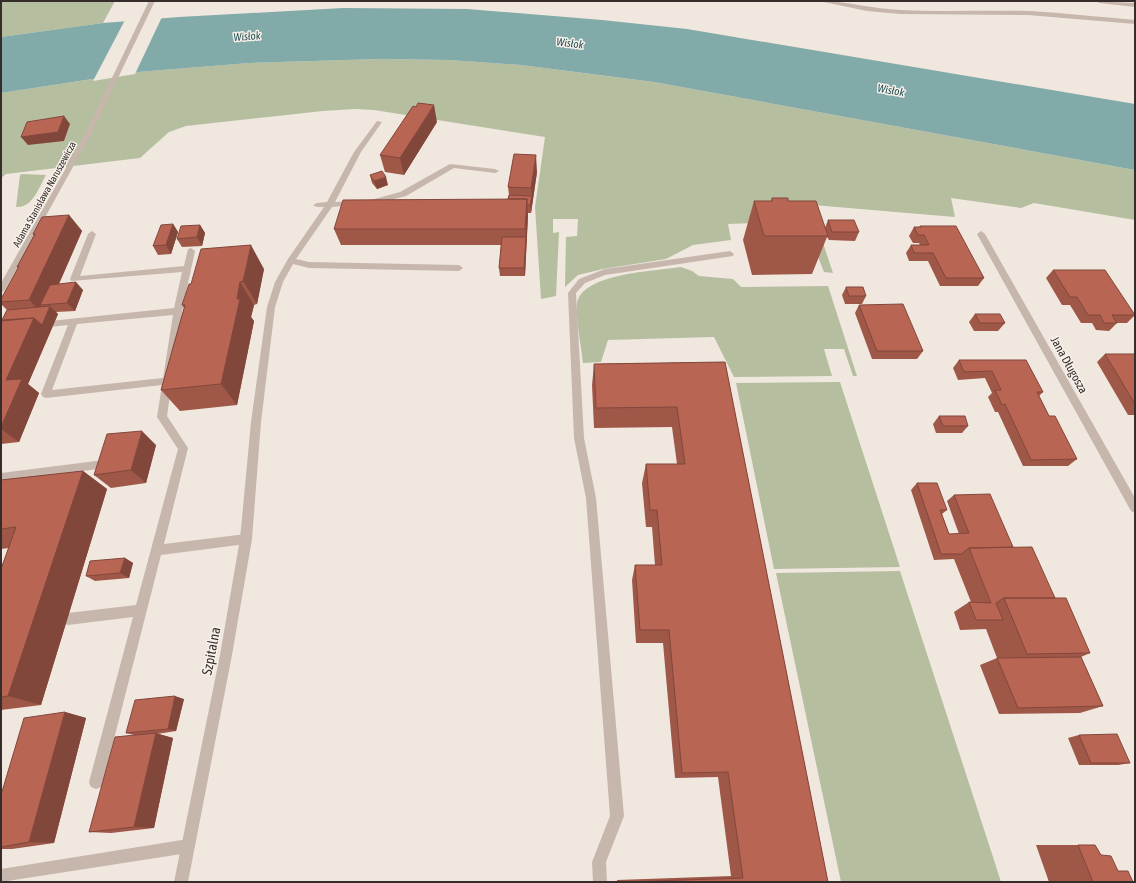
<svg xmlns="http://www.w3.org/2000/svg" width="1136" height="883" viewBox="0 0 1136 883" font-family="'Asap Condensed',sans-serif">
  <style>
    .green { fill: #b6bea0 }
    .water { fill: #81aaa9 }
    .pier { fill: #f0e7df }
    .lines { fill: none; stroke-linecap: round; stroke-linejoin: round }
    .service { fill: #c7b6ac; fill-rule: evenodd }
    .minor { fill: #c7b6ac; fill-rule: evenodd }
    .tertiary { fill: #c7b6ac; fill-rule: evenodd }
    .wall { fill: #9f5748 }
    .shaded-wall { fill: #82473b }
    .building { fill: #b96554; stroke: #82473b }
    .labels { text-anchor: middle; stroke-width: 3; stroke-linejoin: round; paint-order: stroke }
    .far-street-label { font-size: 10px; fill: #362d2a; stroke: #f8f1eb }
    .far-water-label { font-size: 11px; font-style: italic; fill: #245353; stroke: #f8f1eb }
    .street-label { font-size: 12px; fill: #362d2a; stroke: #f8f1eb }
    .near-street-label { font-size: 14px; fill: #362d2a; stroke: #f8f1eb }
  </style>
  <rect width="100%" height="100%" fill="#f0e7df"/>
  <path class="green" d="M1,1H115L103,23L1,37Z
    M380,59L449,60L521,65L654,82L1135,170V220L1034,203L1021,208L951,198L955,217L813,205V213L833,273L824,272L815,249L753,223L728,224L731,240L693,245L666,259L603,269L578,275L565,287L566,237L577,236L578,219H553V233L559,232L556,296L541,299L535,207L545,137L374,110L355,109L323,111L186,126L169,132L140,158L6,174L1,178V93L138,72L249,63Z
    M22,174L46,175C39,187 33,208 16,207L20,175Z
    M681,267L692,271L699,276L733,279L741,287L828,286L857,376H853L844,349H824L832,376L734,377L714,337L608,340L601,362L583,363C581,345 576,322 577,305C579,273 657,271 681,267Z
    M840,382L900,567L774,569L736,383Z
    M900,571L993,857L1001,882H841L776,573Z"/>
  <path class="water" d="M343,8L467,9L602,20L687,29L1135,104V170L654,82L521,65L449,60L380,59L249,63L138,72L1,93V37L103,23L179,17Z"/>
  <path class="pier" d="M162,17L135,74L93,81L125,20Z"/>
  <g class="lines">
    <path class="service" d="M377,121L382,122L361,152L335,202L354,201L358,203L354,205L332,207L296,259L309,262L459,265L463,268L459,271L309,268L293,264L283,282L275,307L261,422L259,425H253L251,422L267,307L275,282L288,259L324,207H317L313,205L317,203L327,202L354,152Z
      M450,164L495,169L499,171L495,173L454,168L406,196L374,204L370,202L371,200L400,192Z
      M92,231L96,234L80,276L184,266L188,249L191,248L195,251L182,311L167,416L188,448L164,544L246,534L250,535L252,539L250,543L246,544L161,555L103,782L101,787L96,789L91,787L89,782L133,617L68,625L64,623L62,619L64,615L68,613L136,605L178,449L157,417L162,385L46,398L43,397L41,394L68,325L41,328L37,325L41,322L174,308L182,272L71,281L70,279L88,234ZM173,315L163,378L52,390L77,324Z
      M730,251L734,254L733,256L605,275L585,283L576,293L584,438L596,498L624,816L606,862L607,882H593L592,862L610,816L586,498L574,438L568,293L579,279L605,269Z
      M104,460L108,461L109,464L108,467L104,468L1,483V473Z
      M188,839L193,841L195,846L193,851L188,853L1,882V869Z"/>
    <path class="minor" d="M1096,1L1135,3V7L1099,3Z
      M981,231L985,234L1135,498V513L1131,511L977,234Z
      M256,418L259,419L261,422L252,539L232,655L188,882H174L220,655L240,539L251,422L253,419Z"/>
    <path class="tertiary" d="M149,1H155L90,136L5,290L1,293V283L84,136Z
      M819,1C847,1 873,9 901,10C943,12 986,10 1029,11C1064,13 1100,17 1135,20V24L1028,15L900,14L867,11Z"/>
  </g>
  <path class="wall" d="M863,1H880L879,2Z
    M437,122L404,175L385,172L380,155Z
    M537,172L531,213H528L525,276H500L499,268L501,245H341L334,229L508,199L509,195L508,187Z
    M370,175L388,185L377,189L372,183Z
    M772,198L788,201L825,228L828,220L859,232L855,241L829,240L827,237L812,274L752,275L743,240L754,201H771Z
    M69,215L82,231L59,284L83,290L75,311L56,312L58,314L28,384L39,393L19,442L1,444V321L2,320L7,310L1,304V299L18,268L17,267L34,235L33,234Z
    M173,224L178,232L171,254L158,255L153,246Z
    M200,225L205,233L202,246L182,247L177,239Z
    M920,226L984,278L978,286H940L928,261H909L906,253L911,245H920L919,243H913L909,236L914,227H919Z
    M264,269L257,304L254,305L251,317L254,321L237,405L180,411L161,390L184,308L182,305Z
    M1053,270L1135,315L1127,323H1117L1109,331L1096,330L1092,323H1081L1070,305H1062L1046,278Z
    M846,287L866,296L862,304H845L842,295Z
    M859,305L923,351L917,359H872L855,313Z
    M975,314L1005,323L998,331H974L969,322Z
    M1105,354H1135V415H1128L1097,362Z
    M959,360H1026L1043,392L1039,396L1049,416L1077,459L1068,466H1023L998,412H995L988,397L992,393L985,378L958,380L953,368Z
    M725,362L828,882H617V880L731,876L718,777L675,778L663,643H636L632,580L635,565H655L652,527H646L642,483L646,464H677L672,427L594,428L592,385L594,364Z
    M939,416L968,426L962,433H936L933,424Z
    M156,445L146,483L111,488L94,475Z
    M83,471L107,489L41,705L1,710V569L9,548L1,549V480Z
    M917,483L947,510L942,514L949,534H959L947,501L954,495L1013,547L1055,598L1090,653L1081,657L1103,706L1080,713L999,714L980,665L997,658L986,629L960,630L954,612L969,602H971L954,559L934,560L911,490Z
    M125,558L133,563L129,578L95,581L86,576Z
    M184,699L176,731L157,734L173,738L154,828L111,833L89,832L134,735L126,733Z
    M65,712L86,718L54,843L12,849H1V795Z
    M1079,735L1130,763L1118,765H1079L1068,738Z
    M1036,845H1095L1101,855L1118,871L1133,882H1049Z"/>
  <path class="shaded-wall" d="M434,105L437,122L404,175L400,158Z
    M64,116L70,124L64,141L28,145L21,137Z
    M536,155L537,172L531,213L530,205L532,196L531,188Z
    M386,177L388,185L377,189L374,181Z
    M527,199L528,216L525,276L524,268Z
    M69,215L82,231L50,304L40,305L46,312L45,316L29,300Z
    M173,224L178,232L171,254L166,245Z
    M200,225L205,233L202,246L197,237Z
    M251,245L264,269L257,304L243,281Z
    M76,282L83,290L75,311L67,303Z
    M240,282L254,305L251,317L254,321L237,405L221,384Z
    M50,306L58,314L28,384L39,393L19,442L1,429L6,380L34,318Z
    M142,431L156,445L146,483L131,470Z
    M83,471L107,489L41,705L8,696Z
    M125,558L133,563L129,578L120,573Z
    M175,696L184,699L176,731L168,729Z
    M65,712L86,718L54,843L29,842Z
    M156,733L173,738L154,828L134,827Z"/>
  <path class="building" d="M418,103L434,105L400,158L380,155L413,106L416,107Z
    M64,116L58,132L21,137L27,122Z
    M514,154L536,155L531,188L508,187Z
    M382,171L386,177L374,181L370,175Z
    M509,195L532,196L530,205H527V199H508Z
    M772,198H788V201H816L828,236H764L754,201H772Z
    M527,199L525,229H334L343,200Z
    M69,215L29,300L1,302V299L19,266L17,267L35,234H33L42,217Z
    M828,220H854L859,232H832Z
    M173,224L166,245L153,246L161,225Z
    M200,225L197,237L177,239L181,226Z
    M920,226H956L984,278H946L933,253H914L911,245H929L924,235H918L914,227H921Z
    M502,237H526L524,268H499Z
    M251,245L243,281L240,282L237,299H240L221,384L161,390L185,305H182L189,284H191L201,249Z
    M1053,270H1105L1135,315H1112L1117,323H1104L1100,315H1088L1077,297H1070Z
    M76,282L67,303L40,305L50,285Z
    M846,287H863L866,296H849Z
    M903,304L923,351H877L859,305Z
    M50,306L42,325L34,318L2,320L7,310Z
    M975,314H1000L1005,323H980Z
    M34,318L6,380L22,379L1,427V321Z
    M1105,354H1135V404Z
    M959,360H1026L1043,392H1037L1049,416H1055L1077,459L1031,460L1005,404L1002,405L995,390H1001L992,371L964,372Z
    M725,362L828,882H627L743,878L728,772L682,773L669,630H640L635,565H662L657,510H650L646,464H685L677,407L596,408L594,364Z
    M939,416H965L968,426H943Z
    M142,431L131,470L94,475L107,434Z
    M83,471L8,696L1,697V569L16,527L1,529V480Z
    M917,483H937L947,510H940L949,534L969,533L954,495L990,494L1013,547L969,548L961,554H941Z
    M1032,547L1055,598H1004L996,603L1003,620H976L969,602L991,603L969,548Z
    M125,558L120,573L86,576L90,561Z
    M1004,598H1066L1090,653L1027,654Z
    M1081,657L1103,706L1018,708L997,658Z
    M175,696L168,729L126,733L135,700Z
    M65,712L29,842L1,847V795L24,718Z
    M156,733L134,827L89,832L115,737Z
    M1117,734L1130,763H1091L1079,735Z
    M1078,845H1095L1101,855L1111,856L1118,871H1128L1133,882H1093Z"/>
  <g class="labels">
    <g class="far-street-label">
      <text transform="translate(44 194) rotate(-61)" y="4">Adama Stanisława Naruszewicza</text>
    </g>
    <g class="far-water-label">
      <text transform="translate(247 36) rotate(-4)" y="4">Wisłok</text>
      <text transform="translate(570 43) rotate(7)" y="4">Wisłok</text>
      <text transform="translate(891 90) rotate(10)" y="4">Wisłok</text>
    </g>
    <g class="street-label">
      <text transform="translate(1069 365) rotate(61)" y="4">Jana Długosza</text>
    </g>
    <g class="near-street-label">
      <text transform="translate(211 651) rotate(-79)" y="5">Szpitalna</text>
    </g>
  </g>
  <rect width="1136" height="883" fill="none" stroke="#362d2a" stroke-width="4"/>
</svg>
